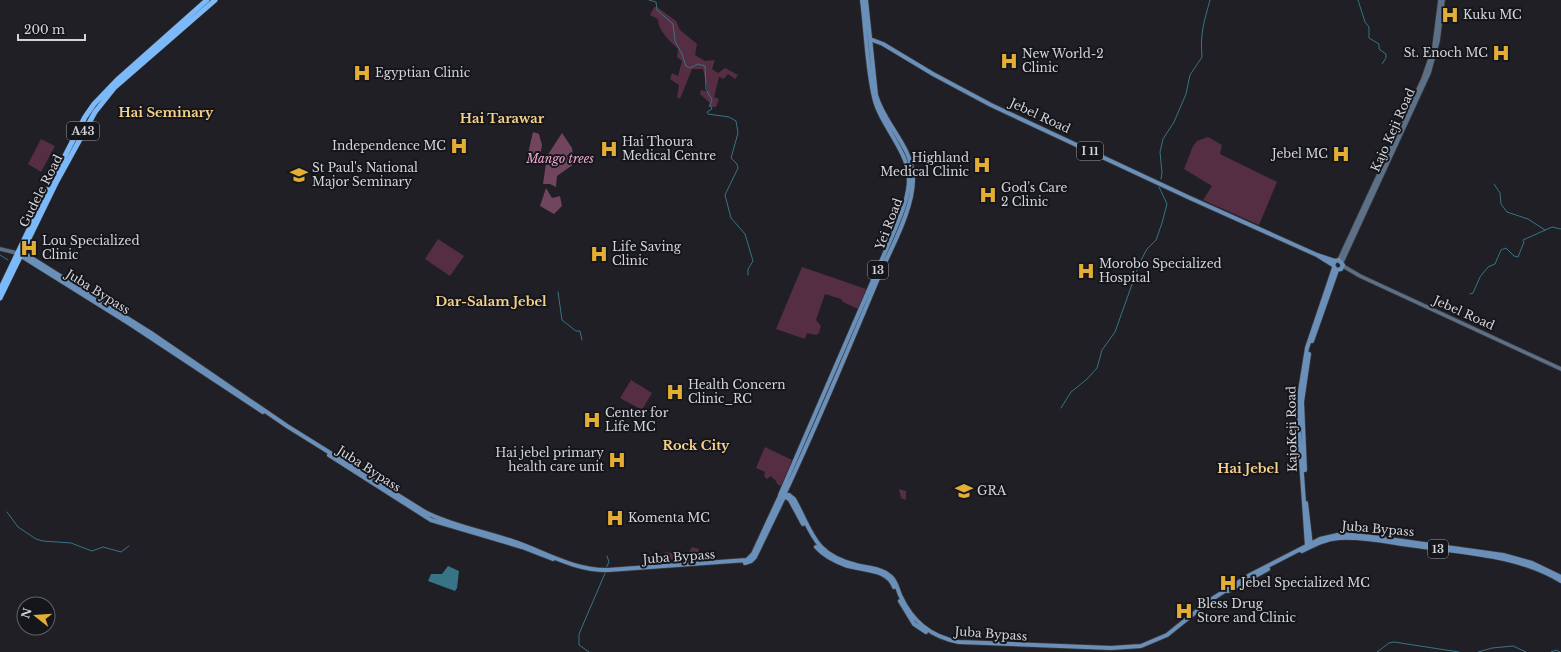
<svg xmlns="http://www.w3.org/2000/svg" width="1561" height="652" viewBox="0 0 1561 652" font-family="'Libre Baskerville',serif">
  <style>
    .green { fill: #562e44 }
    .forest { fill: #71455d }
    .water { fill: #377485 }
    .lines { fill: none; stroke-linecap: round; stroke-linejoin: round }
    .stream { stroke: #377485; stroke-width: 1 }
    .secondary-casing { stroke: #3a3a3e; stroke-width: 5 }
    .primary-casing { stroke: #3a3a3e; stroke-width: 5.5 }
    .highway-casing { stroke: #3a3a3e; stroke-width: 6 }
    .secondary { stroke: #5c7087; stroke-width: 3.5 }
    .primary { stroke: #6a8fb8; stroke-width: 4 }
    .highway { stroke: #7cb9f8; stroke-width: 5 }
    .labels { text-anchor: middle; stroke-width: 4; stroke-linejoin: round; paint-order: stroke }
    .shield { fill: #15161c; stroke: #9b9ba0; stroke-width: 1 }
    .shield-label { font-size: 11px; font-weight: bold; fill: #d4d4d8 }
    .poi-label { font-size: 12px; fill: #d4d4d8; stroke: #15161c; text-anchor: start }
    .street-label { font-size: 12px; fill: #d4d4d8; stroke: #15161c }
    .park-label { font-size: 12px; font-style: italic; fill: #f0a8ce; stroke: #15161c }
    .neighbourhood-label { font-size: 13px; font-weight: bold; fill: #f7d189; stroke: #15161c }
  </style>
  <rect width="100%" height="100%" fill="#1f1f25"/>
  <path class="green" d="M654,7H657L676,21L680,30L697,44L695,55L705,61L715,60L712,69L718,73L725,68L738,75L735,79L728,74L724,79L719,77L714,97L719,99L716,107H708L710,103L700,94L701,90L708,92L703,69H692L680,99L677,97L679,85L670,79L672,73L678,76L682,61L677,57L678,49C670,41 658,31 658,19L650,15Z
    M1208,137L1222,145L1220,154L1277,182L1259,225L1203,200L1212,186L1184,169L1193,146L1197,141Z
    M41,139L55,146L41,172L28,164Z
    M438,239L464,256L450,276L425,259Z
    M802,267L866,289L858,309L843,302L841,299L825,294L816,320L821,326L819,333L816,335L807,333L805,339L776,329Z
    M631,380L652,393L642,410L620,398Z
    M765,447L792,460L781,486L777,484L776,481L771,476L767,479L764,476L765,472L756,468Z
    M899,489L906,491V500L901,498Z
    M692,547L699,549L698,559L684,562L664,560L665,552L687,556Z"/>
  <path class="forest" d="M533,132L539,134L542,145L540,157L531,161L527,158Z
    M562,133L572,148L574,164L557,176L556,187L550,184H543L547,156Z
    M546,188L552,198L560,196L562,206L554,214L540,206Z"/>
  <path class="water" d="M448,566L459,571L457,588L455,591L428,581L431,574H442Z"/>
  <g class="lines">
    <path class="stream" d="M649,0L656,2L657,10L673,24L675,41L682,54L686,66L690,68L698,64L705,66L706,89L712,100L710,105L712,109L707,112L708,114L729,117L736,121L738,133L731,158L737,164L738,168L725,195L731,218L745,234L753,261L748,269V275
      M1358,0L1365,22L1369,27V38L1379,44V49L1386,54V58L1382,64
      M1161,179L1162,173L1160,152L1163,139L1174,122L1186,94L1190,75L1202,57C1200,33 1204,22 1210,0
      M1494,184L1500,193L1501,204L1507,212L1528,219L1545,230
      M0,255L8,260
      M558,292L562,320L576,331H580L582,340
      M1470,294L1473,293L1480,277L1488,267L1495,264L1501,250L1506,248L1514,256L1518,257L1524,242L1523,240L1552,227L1561,229
      M1061,408L1071,392L1087,379L1097,368L1102,350L1115,332L1140,262L1147,249L1156,240L1162,223L1167,204L1159,187
      M7,512L18,527L36,539L43,541L71,543L92,551L103,547L121,552L129,546
      M606,568L609,562L607,556
      M589,652L579,645V634L606,571
      M1377,652L1389,643L1394,642L1459,652
      M1478,652L1492,648L1513,646L1526,652
      M1551,652L1556,650L1560,652"/>
    <g class="secondary-casing">
      <path id="secondary" d="M0,249L17,253
        M1339,260L1423,79L1434,47L1440,0
        M1342,262L1429,73L1438,41L1443,0
        M1343,266L1360,276L1561,369"/>
    </g>
    <g class="primary-casing">
      <path id="primary" d="M870,39L883,44L933,74L991,105L1190,198L1317,255
        M20,253L22,252L151,333L287,426L425,512C452,526 483,531 512,541C543,551 574,571 608,570L747,560L753,554L779,498L784,494L789,495L794,499C813,533 813,554 856,565C867,568 881,568 890,576C896,580 897,588 900,595C912,621 930,637 959,642L1111,648L1141,646L1167,635L1212,599L1250,575L1320,539L1342,534L1381,538L1503,555L1532,563L1561,577
        M18,254L130,324L263,412
        M1333,265L1335,261L1339,260L1343,265L1341,269L1336,270L1333,265L1317,255L1335,261
        M1312,341L1337,270
        M329,455L431,520L522,547L553,559
        M1305,470L1302,402L1309,354
        M780,495L896,227C901,215 906,203 908,190C915,155 881,129 874,97C867,68 866,31 862,0
        M784,495C818,423 848,350 879,276C891,248 914,208 913,177C912,146 884,124 876,95L866,0
        M1306,503L1311,546
        M1307,546L1299,432L1300,391L1307,348L1334,268
        M816,547C824,556 834,561 845,565C862,571 887,568 894,587
        M1302,551C1314,545 1325,539 1339,538C1364,536 1392,543 1417,546C1466,553 1518,555 1561,581
        M745,563L751,561L755,557L784,497L788,498L790,500L803,524
        M1228,591L1268,569
        M900,601L914,624L926,632"/>
    </g>
    <g class="highway-casing">
      <path id="highway" d="M0,290L53,179L85,117L94,104L118,79L207,0
        M0,298L57,181L95,112L115,87L215,0"/>
    </g>
    <use href="#secondary" class="secondary"/>
    <use href="#primary" class="primary"/>
    <use href="#highway" class="highway"/>
  </g>
  <defs>
    <g id="hospital-bare" transform="scale(1.38)"><path d="M-5-5h3v3.5h4V-5h3V5h-3V1.5h-4V5h-3Z" fill="#e4ae35" stroke="#15161c" stroke-width="2.5" paint-order="stroke"/></g>
    <g id="university-bare" transform="scale(1.38)"><path d="M0-5L7-2L0 1L-7-2ZM-4 1L0 2.5L4 1V4Q0 6-4 4Z" fill="#e4ae35" stroke="#15161c" stroke-width="2.5" paint-order="stroke"/></g>
  </defs>
  <g fill-rule="evenodd">
    <use href="#hospital-bare" x="1450" y="15"/>
    <use href="#hospital-bare" x="1501" y="53"/>
    <use href="#hospital-bare" x="1009" y="61"/>
    <use href="#hospital-bare" x="362" y="73"/>
    <use href="#hospital-bare" x="459" y="146"/>
    <use href="#hospital-bare" x="609" y="149"/>
    <use href="#hospital-bare" x="1341" y="154"/>
    <use href="#hospital-bare" x="982" y="165"/>
    <use href="#university-bare" x="299" y="175"/>
    <use href="#hospital-bare" x="988" y="195"/>
    <use href="#hospital-bare" x="29" y="248"/>
    <use href="#hospital-bare" x="599" y="254"/>
    <use href="#hospital-bare" x="1086" y="271"/>
    <use href="#hospital-bare" x="675" y="392"/>
    <use href="#hospital-bare" x="592" y="420"/>
    <use href="#hospital-bare" x="617" y="460"/>
    <use href="#university-bare" x="964" y="491"/>
    <use href="#hospital-bare" x="615" y="518"/>
    <use href="#hospital-bare" x="1228" y="583"/>
    <use href="#hospital-bare" x="1184" y="611"/>
  </g>
  <g class="labels">
    <g class="shield">
      <rect x="67" y="122" width="32" height="18" rx="3"/>
      <rect x="1077" y="142" width="26" height="18" rx="3"/>
      <rect x="868" y="261" width="20" height="18" rx="3"/>
      <rect x="1428" y="540" width="20" height="18" rx="3"/>
    </g>
    <g class="shield-label">
      <text x="83" y="135">A43</text>
      <text x="1090" y="155">I 11</text>
      <text x="878" y="274">13</text>
      <text x="1438" y="553">13</text>
    </g>
    <g class="poi-label">
      <text x="1463" y="19">Kuku MC</text>
      <text x="1488" y="57" text-anchor="end">St. Enoch MC</text>
      <text x="1022" y="58">New World-2<tspan x="1022" dy="14">Clinic</tspan></text>
      <text x="375" y="77">Egyptian Clinic</text>
      <text x="622" y="146">Hai Thoura<tspan x="622" dy="14">Medical Centre</tspan></text>
      <text x="446" y="150" text-anchor="end">Independence MC</text>
      <text x="1328" y="158" text-anchor="end">Jebel MC</text>
      <text x="969" y="162" text-anchor="end">Highland<tspan x="969" dy="14">Medical Clinic</tspan></text>
      <text x="312" y="172">St Paul's National<tspan x="312" dy="14">Major Seminary</tspan></text>
      <text x="1001" y="192">God's Care<tspan x="1001" dy="14">2 Clinic</tspan></text>
      <text x="42" y="245">Lou Specialized<tspan x="42" dy="14">Clinic</tspan></text>
      <text x="612" y="251">Life Saving<tspan x="612" dy="14">Clinic</tspan></text>
      <text x="1099" y="268">Morobo Specialized<tspan x="1099" dy="14">Hospital</tspan></text>
      <text x="688" y="389">Health Concern<tspan x="688" dy="14">Clinic_RC</tspan></text>
      <text x="605" y="417">Center for<tspan x="605" dy="14">Life MC</tspan></text>
      <text x="604" y="457" text-anchor="end">Hai jebel primary<tspan x="604" dy="14">health care unit</tspan></text>
      <text x="977" y="495">GRA</text>
      <text x="628" y="522">Komenta MC</text>
      <text x="1241" y="587">Jebel Specialized MC</text>
      <text x="1197" y="608">Bless Drug<tspan x="1197" dy="14">Store and Clinic</tspan></text>
    </g>
    <g class="street-label">
      <text transform="translate(1040 116) rotate(25)" y="4">Jebel Road</text>
      <text transform="translate(1393 130) rotate(-66)" y="4">Kajo Keji Road</text>
      <text transform="translate(41 191) rotate(-63)" y="4">Gudele Road</text>
      <text transform="translate(889 224) rotate(-69)" y="4">Yei Road</text>
      <text transform="translate(98 292) rotate(32)" y="4">Juba Bypass</text>
      <text transform="translate(1464 313) rotate(24)" y="4">Jebel Road</text>
      <text transform="translate(1292 429) rotate(-91)" y="4">KajoKeji Road</text>
      <text transform="translate(369 469) rotate(33)" y="4">Juba Bypass</text>
      <text transform="translate(1378 529) rotate(5)" y="4">Juba Bypass</text>
      <text transform="translate(679 557) rotate(-4)" y="4">Juba Bypass</text>
      <text transform="translate(991 634) rotate(4)" y="4">Juba Bypass</text>
    </g>
    <g class="park-label">
      <text x="560" y="163">Mango trees</text>
    </g>
    <g class="neighbourhood-label">
      <text x="166" y="117">Hai Seminary</text>
      <text x="502" y="123">Hai Tarawar</text>
      <text x="491" y="306">Dar-Salam Jebel</text>
      <text x="696" y="450">Rock City</text>
      <text x="1248" y="473">Hai Jebel</text>
    </g>
  </g>
  <g transform="translate(36 616) rotate(287)"><circle r="19" fill="#15161c" stroke="#616267"/>
  <path d="M0-3L7 15L0 10L-7 15Z" fill="#e4ae35"/>
  <text y="-6" font-size="11" font-weight="bold" text-anchor="middle" fill="#d4d4d8">N</text>
  </g>
  <path d="M18 34v6h67v-6" fill="none" stroke="#d4d4d8" stroke-width="2"/>
  <text x="24" y="34" font-size="12" fill="#d4d4d8" stroke="#15161c" stroke-width="3" paint-order="stroke">200 m</text>
</svg>
